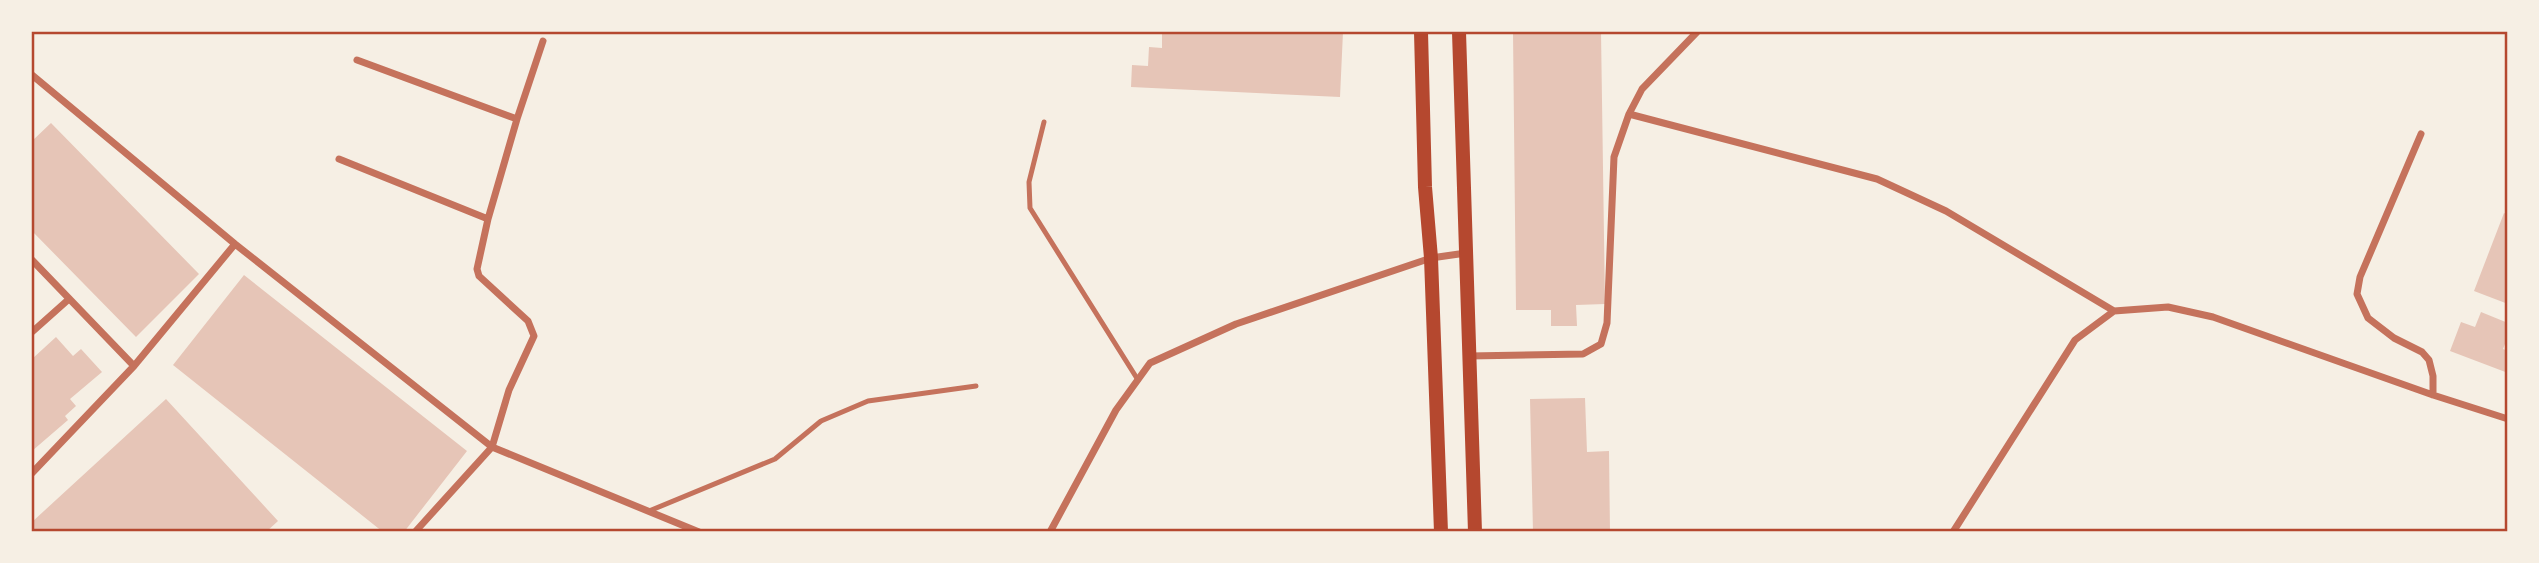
<svg xmlns="http://www.w3.org/2000/svg" width="2539" height="563" viewBox="0 0 2539 563" font-family="'Golos Text',sans-serif">
  <style>
    .building { fill: #e6c5b7 }
    .lines { fill: none; stroke-linecap: round; stroke-linejoin: round }
    .service { stroke: #c5725c; stroke-width: 5 }
    .minor { stroke: #c5725c; stroke-width: 7 }
    .secondary { stroke: #b5482f; stroke-width: 14 }
    .neatline { fill: none; stroke: #b5482f; stroke-width: 2.5 }
  </style>
  <rect width="100%" height="100%" fill="#f6efe4"/>
  <path class="building" d="M1162,32H1343L1340,97L1131,87L1132,65L1148,66L1149,47L1162,48Z
    M1513,32H1601L1605,304L1576,305L1577,326H1551V310H1516Z
    M51,123L199,274L136,337L32,231V141Z
    M2504,213L2508,215V304L2474,291Z
    M244,275L467,451L404,532H383L173,365Z
    M2481,312L2508,323V336L2503,349L2508,351V373L2450,351L2461,322L2475,327Z
    M56,337L73,356L81,349L102,372L70,399L76,406L65,416L68,420L32,451V359Z
    M1585,398L1587,452L1609,451L1610,532H1533L1530,399Z
    M166,399L278,521L266,532H32V522Z"/>
  <g class="lines">
    <path class="service" d="M1044,122L1029,182L1030,208L1138,380
      M649,511L775,459L821,421L868,401L976,386"/>
    <path class="minor" d="M357,60L517,119L488,219L477,269L479,276L528,321L534,336L509,390L492,447L415,532
      M32,75L235,244L492,447L699,532
      M1629,114L1877,179L1946,211L2114,311
      M517,119L543,41
      M2421,134L2360,277L2357,294L2368,318L2394,338L2422,352L2429,360L2433,376V395
      M339,159L488,219
      M32,260L134,366
      M32,332L69,299
      M1469,356L1583,354L1601,344L1607,323L1614,157L1629,114L1642,89L1697,32
      M32,473L134,366L235,244
      M1050,532L1116,410L1150,363L1236,324L1431,258L1466,253
      M1953,532L2075,340L2114,311L2168,307L2213,317L2433,395L2508,419"/>
    <path class="secondary" d="M1421,32L1425,187L1431,258L1441,532
      M1459,32L1475,532"/>
  </g>
  <rect width="2539" height="563" fill="none" stroke="#f6efe4" stroke-width="66"/>
  <rect x="33" y="33" width="2473" height="497" class="neatline"/>
</svg>
